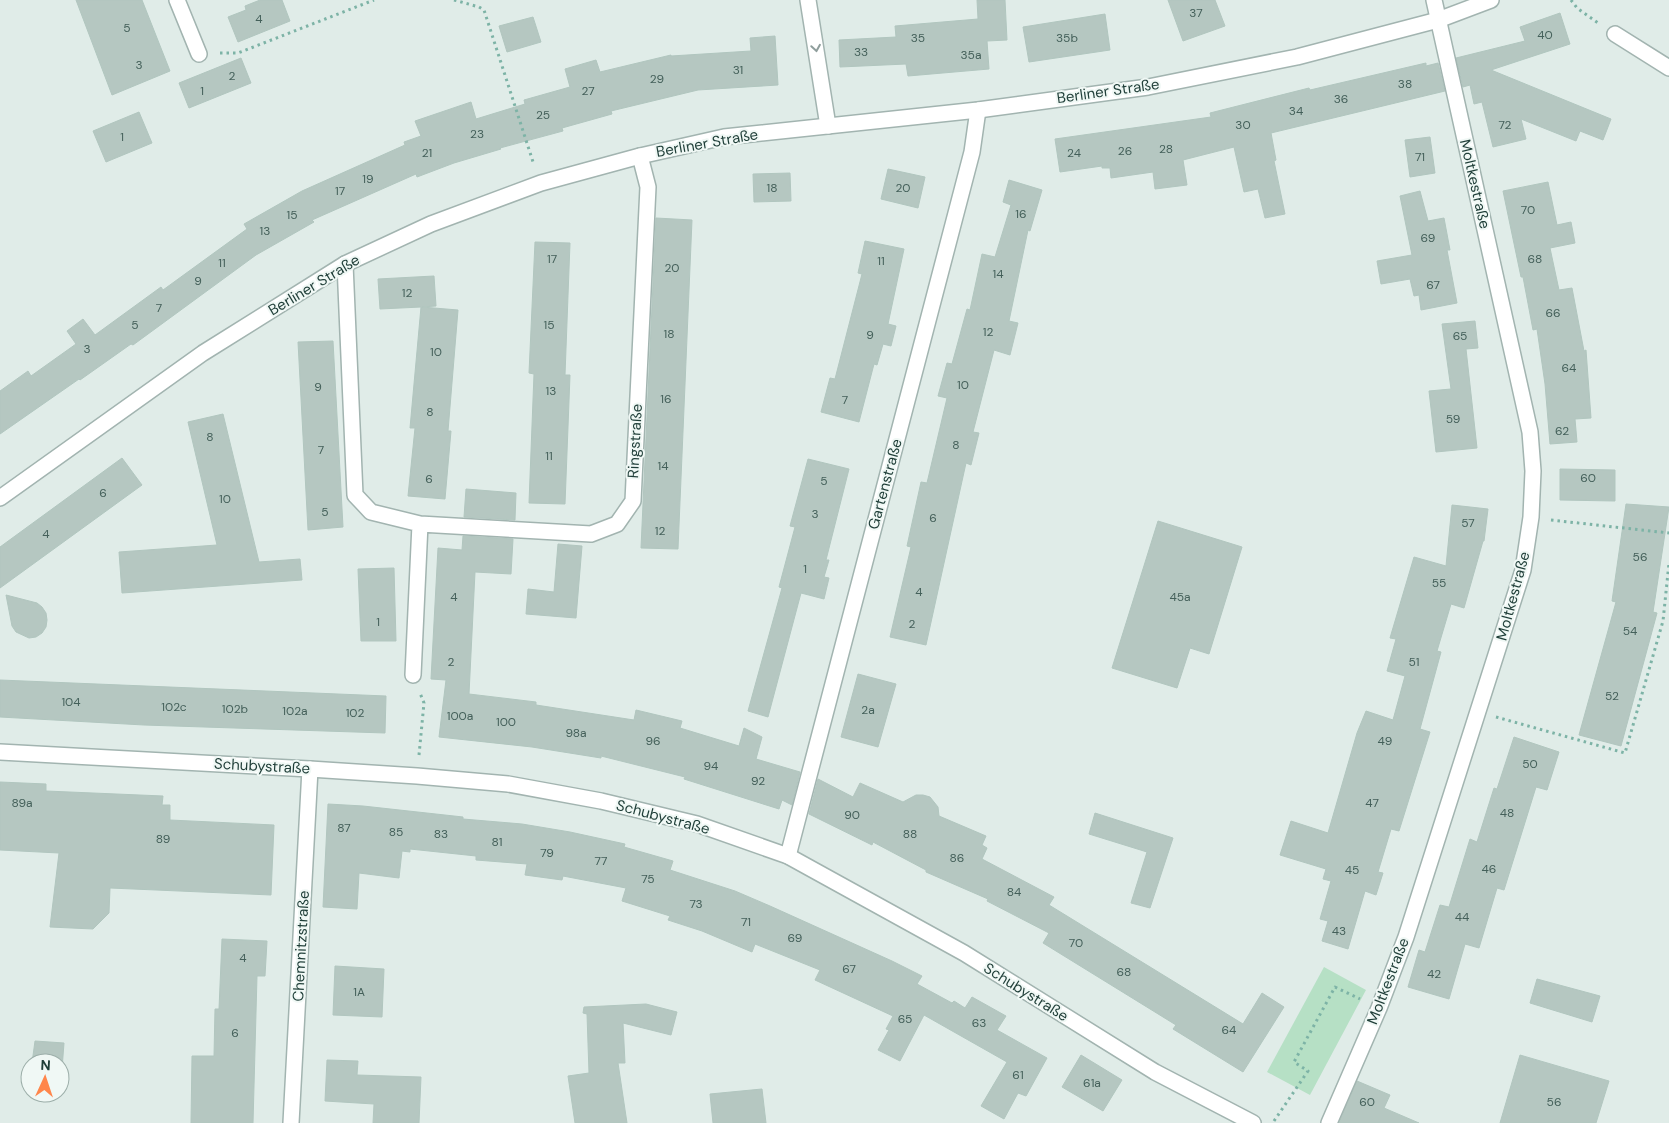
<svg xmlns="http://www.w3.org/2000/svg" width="1669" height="1123" viewBox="0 0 1669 1123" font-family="'DM Sans',sans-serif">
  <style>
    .green { fill: #b6e0c5 }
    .building { fill: #b5c7c1; stroke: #b1c6bf }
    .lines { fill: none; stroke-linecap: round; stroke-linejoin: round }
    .minor-casing { stroke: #a2b4b0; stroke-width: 18 }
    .tertiary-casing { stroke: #a2b4b0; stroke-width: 18 }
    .path { stroke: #7db3a6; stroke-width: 3; stroke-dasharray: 2.5 4; stroke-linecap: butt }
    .minor { stroke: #fff; stroke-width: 15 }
    .tertiary { stroke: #fff; stroke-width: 15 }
    .oneway { stroke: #8f9e9c }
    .labels { text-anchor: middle; stroke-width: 4; stroke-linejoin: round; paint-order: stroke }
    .number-label { font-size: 12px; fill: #44605a }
    .street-label { font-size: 15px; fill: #1f3e38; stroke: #f0f8f5 }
  </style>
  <rect width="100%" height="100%" fill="#e0ece8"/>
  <path class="green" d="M1324,967L1366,990L1310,1095L1267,1072Z"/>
  <path class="building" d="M76,0H142L170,71L112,95Z
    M260,0H282L290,21L238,42L228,17L246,10L245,6Z
    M977,0H1005L1007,40L987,41L989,69L908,76L906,64L840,67L839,40L896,37L895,26L978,19Z
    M1168,0H1215L1225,26L1183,41Z
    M1560,13L1570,44L1491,70L1611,119L1603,140L1580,131L1576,141L1521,119L1526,139L1493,147L1482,102L1474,104L1470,85L1463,87L1456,58L1525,41L1520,27Z
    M1105,14L1110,50L1029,62L1023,27Z
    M533,17L541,42L507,52L499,26Z
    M775,36L778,85L698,90L611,111L612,114L562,128L563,131L500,148L501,149L454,163L417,177L416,174L312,220L314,222L256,255L133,345L131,344L80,380L79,379L0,434V391L28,371L31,376L76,344L67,331L83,319L95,335L161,287L163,290L247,229L244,224L302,191L405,145L404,142L421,136L415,121L471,102L476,119L525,104L524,100L570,87L565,69L596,60L600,72L671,55V56L751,51L750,38Z
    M241,58L251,83L189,108L179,83Z
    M1426,63V66L1438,63L1445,91L1271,133L1276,160L1274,161L1285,214L1265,218L1258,189L1244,192L1234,147L1183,160L1187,185L1155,189L1153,172L1111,178L1110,168H1102V166L1060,172L1055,139L1211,117L1210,113L1309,88L1310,90Z
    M139,112L152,143L106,162L93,131Z
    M1430,137L1435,173L1410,177L1405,140Z
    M888,169L925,177L918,208L881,199Z
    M790,173L791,201L754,202L753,174Z
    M1009,180L1042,190L1030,231L1028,230L1009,321L1018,323L1010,355L994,350L973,432L979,433L971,465L966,463L926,645L890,637L911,547L907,546L921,482L927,483L947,398L938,396L947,363L952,364L967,309L970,310L982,254L995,257L1011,205L1003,202Z
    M1548,182L1557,225L1571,222L1575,243L1550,248L1559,290L1572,288L1584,351L1586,350L1591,418L1575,419L1577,442L1550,444L1545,384L1537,329L1533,330L1523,277H1521L1503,191Z
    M1420,191L1428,221L1444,218L1450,250H1447L1457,303L1421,310L1419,295L1414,296L1410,279L1381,284L1377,261L1412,255L1400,196Z
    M656,218L692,220L678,549L641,548Z
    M865,241L904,249L888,324L896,326L891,346L883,344L877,365L874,364L859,422L821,412L830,378L835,379L862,274L858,273Z
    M535,242L570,243L565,375H570L565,504L529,503L534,374L529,373Z
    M434,276L436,306L422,307L458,310L448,431H451L445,499L408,496L415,428H410L421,307L380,309L378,279Z
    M1475,321L1478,348L1466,349L1477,448L1436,452L1429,391L1451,389L1442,324Z
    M333,341L343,527L308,530L298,342Z
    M223,414L259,562L300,559L302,580L122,593L119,552L217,545L188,422Z
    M122,458L142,485L0,588V547Z
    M808,459L849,469L826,560H829L824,577L829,578L824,599L801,593L768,717L748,711L782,588L779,587L795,527L790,526Z
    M1560,469L1615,470V501L1560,500Z
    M466,489L516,493L515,520L464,517Z
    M1626,504L1669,507L1653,612L1657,613L1621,746L1579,735L1616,602L1612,601Z
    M1452,505L1488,509L1484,541H1483L1464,608L1451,604L1437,651L1441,652L1420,729L1430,732L1399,831L1391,829L1378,872L1383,873L1376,895L1365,891L1348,949L1322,941L1328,921L1320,919L1331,881L1323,879L1326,869L1280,855L1291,821L1328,833L1357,733L1366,711L1393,720L1405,676L1387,671L1396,639L1390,638L1414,557L1446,566Z
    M1158,521L1242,547L1209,654L1190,648L1177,688L1112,668Z
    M463,536L513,539L511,574L475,572L469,694L536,702V705L634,720L636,710L682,721L680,728L739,746L744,728L762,737L756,759L800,772L792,805L782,800L779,809L684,779L685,777L601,756V758L532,747L439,737L446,680L431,679L438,548L462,550Z
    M558,544L582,546L576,618L526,614L528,589L554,592Z
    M394,568L396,641H361L358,569Z
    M6,595L37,603L42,607L46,613L47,620L46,627L42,633L36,637L29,638L16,632L12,626Z
    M858,674L896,684L878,747L841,737Z
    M0,680L386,696L385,733L144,725L0,717Z
    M1514,737L1559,752L1547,790L1536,787L1504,890L1497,888L1479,948L1465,944L1449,999L1408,987L1419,950L1425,952L1440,905L1449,907L1470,839L1477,842L1494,788L1497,789Z
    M818,779L853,797L860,783L903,802L916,795H923L930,797L938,807L939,816L986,836L982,845L987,848L982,859L1054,897L1049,905L1243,1024L1262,993L1284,1007L1243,1072L1173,1029L1176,1025L1043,943L1049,933L987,901L988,899L926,872V870L873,842L872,845L809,814Z
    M0,782L46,784V791L163,796L162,805H170V820L274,825L271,895L110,888L109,913L93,929L50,927L59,853L0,850Z
    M328,804L363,806L463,817V819L522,824L570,832L625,844L624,847L673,861L670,870L735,891L770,906L892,961L922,976L917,984L952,1003L954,1001L965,1008L972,997L1006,1016L997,1030L1047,1058L1026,1096L1018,1093L1004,1119L981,1106L1007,1062L924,1015L900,1061L878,1050L889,1030L886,1029L893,1016L815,980L820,970L755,944L752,952L702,931L668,920L670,916L622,901L626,888L563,876L562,880L525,875L527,864L476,860V856L410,849V852L402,851L399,878L359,873L357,909L323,907Z
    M1095,813L1173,838L1150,908L1131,903L1147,852L1089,834Z
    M222,939L267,941L265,976H257L253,1123H191L192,1056H214L215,1009H219Z
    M335,966L384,969L382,1017L333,1015Z
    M1537,979L1600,996L1592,1022L1530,1003Z
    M646,1004L677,1012L671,1035L623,1023L625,1063H618L627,1123H575L568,1076L589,1073L587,1014L583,1013L584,1007Z
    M35,1041L64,1043L62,1069H60V1063H32Z
    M1081,1055L1122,1080L1103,1111L1062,1087Z
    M1520,1055L1609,1081L1596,1123H1500Z
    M327,1060L358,1061L357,1075L421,1077L419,1123H373L374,1104L325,1101Z
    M1357,1081L1390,1095L1384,1108L1419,1123H1339Z
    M762,1089L766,1123H713L710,1094Z"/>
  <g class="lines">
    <g class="minor-casing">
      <path id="minor" d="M177,0L199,54
        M808,0L828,126
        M1615,34L1669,68
        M345,264L355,495L371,512L420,524L591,534L617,524L633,501L648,187L640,156
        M413,675L420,524
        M788,856L972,152L978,110
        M291,1123L310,769
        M1329,1123L1379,1008L1406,937L1523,570L1531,517L1533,471L1530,432L1434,0"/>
    </g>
    <g class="tertiary-casing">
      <path id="tertiary" d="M0,498L203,353L345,264L431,224L541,183L640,156L724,137L978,110L1148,87L1297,57L1438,20L1491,0
        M0,752L310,769L417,776L508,784L601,801L697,824L788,856L964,953L1155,1072L1253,1123"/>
    </g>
    <path class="path" d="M454,0L479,7L484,10L534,165
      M1571,0L1577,8L1598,23
      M220,53H238L374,0
      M1551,520L1669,533
      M1496,717L1625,753L1663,621L1669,563
      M419,755L424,703L420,693
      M1274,1121L1308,1071L1294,1062L1335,987L1360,999"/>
    <use href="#minor" class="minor"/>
    <use href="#tertiary" class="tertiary"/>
  </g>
  <defs><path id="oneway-chevron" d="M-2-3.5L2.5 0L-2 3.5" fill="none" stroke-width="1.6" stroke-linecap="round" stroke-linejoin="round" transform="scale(1.25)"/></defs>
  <use class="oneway" href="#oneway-chevron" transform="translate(816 48) rotate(81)"/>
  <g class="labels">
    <g class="number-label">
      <text x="1196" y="17">37</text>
      <text x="259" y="23">4</text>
      <text x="127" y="32">5</text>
      <text x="1545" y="39">40</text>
      <text x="918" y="42">35</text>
      <text x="1067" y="42">35b</text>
      <text x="861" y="56">33</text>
      <text x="971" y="59">35a</text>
      <text x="139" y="69">3</text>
      <text x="738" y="74">31</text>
      <text x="232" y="80">2</text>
      <text x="657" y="83">29</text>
      <text x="1405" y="88">38</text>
      <text x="202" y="95">1</text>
      <text x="588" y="95">27</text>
      <text x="1341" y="103">36</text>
      <text x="1296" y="115">34</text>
      <text x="543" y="119">25</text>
      <text x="1243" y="129">30</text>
      <text x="1505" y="129">72</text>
      <text x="477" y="138">23</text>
      <text x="122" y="141">1</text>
      <text x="1166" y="153">28</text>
      <text x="1125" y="155">26</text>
      <text x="427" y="157">21</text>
      <text x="1074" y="157">24</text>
      <text x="1420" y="161">71</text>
      <text x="368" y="183">19</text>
      <text x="772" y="192">18</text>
      <text x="903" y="192">20</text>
      <text x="340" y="195">17</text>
      <text x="1528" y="214">70</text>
      <text x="1021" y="218">16</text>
      <text x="292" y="219">15</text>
      <text x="265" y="235">13</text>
      <text x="1428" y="242">69</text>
      <text x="552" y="263">17</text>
      <text x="1535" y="263">68</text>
      <text x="881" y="265">11</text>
      <text x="222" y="267">11</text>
      <text x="672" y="272">20</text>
      <text x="998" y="278">14</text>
      <text x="198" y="285">9</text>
      <text x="1433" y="289">67</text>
      <text x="407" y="297">12</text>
      <text x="159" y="312">7</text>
      <text x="1553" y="317">66</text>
      <text x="135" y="329">5</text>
      <text x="549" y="329">15</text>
      <text x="988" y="336">12</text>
      <text x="669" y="338">18</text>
      <text x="870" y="339">9</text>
      <text x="1460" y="340">65</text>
      <text x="87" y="353">3</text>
      <text x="436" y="356">10</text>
      <text x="1569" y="372">64</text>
      <text x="963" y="389">10</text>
      <text x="318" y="391">9</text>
      <text x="551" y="395">13</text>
      <text x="666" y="403">16</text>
      <text x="845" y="404">7</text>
      <text x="430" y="416">8</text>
      <text x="1453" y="423">59</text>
      <text x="1562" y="435">62</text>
      <text x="210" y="441">8</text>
      <text x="956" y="449">8</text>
      <text x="321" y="454">7</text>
      <text x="549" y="460">11</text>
      <text x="663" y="470">14</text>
      <text x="1588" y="482">60</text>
      <text x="429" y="483">6</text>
      <text x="824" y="485">5</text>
      <text x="103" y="497">6</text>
      <text x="225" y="503">10</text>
      <text x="325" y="516">5</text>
      <text x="815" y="518">3</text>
      <text x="933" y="522">6</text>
      <text x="1468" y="527">57</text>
      <text x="660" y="535">12</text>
      <text x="46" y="538">4</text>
      <text x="1640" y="561">56</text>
      <text x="805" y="573">1</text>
      <text x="1439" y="587">55</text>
      <text x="919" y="596">4</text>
      <text x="454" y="601">4</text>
      <text x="1180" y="601">45a</text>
      <text x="378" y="626">1</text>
      <text x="912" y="628">2</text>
      <text x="1630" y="635">54</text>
      <text x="451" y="666">2</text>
      <text x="1414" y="666">51</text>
      <text x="1612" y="700">52</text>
      <text x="71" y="706">104</text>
      <text x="174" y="711">102c</text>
      <text x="235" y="713">102b</text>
      <text x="868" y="714">2a</text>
      <text x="295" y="715">102a</text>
      <text x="355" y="717">102</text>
      <text x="460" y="720">100a</text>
      <text x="506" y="726">100</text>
      <text x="576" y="737">98a</text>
      <text x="653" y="745">96</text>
      <text x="1385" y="745">49</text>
      <text x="1530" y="768">50</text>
      <text x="711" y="770">94</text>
      <text x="758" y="785">92</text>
      <text x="22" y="807">89a</text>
      <text x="1372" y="807">47</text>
      <text x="1507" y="817">48</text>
      <text x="852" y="819">90</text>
      <text x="344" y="832">87</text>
      <text x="396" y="836">85</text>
      <text x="441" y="838">83</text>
      <text x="910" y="838">88</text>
      <text x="163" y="843">89</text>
      <text x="497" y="846">81</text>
      <text x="547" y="857">79</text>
      <text x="957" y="862">86</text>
      <text x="601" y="865">77</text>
      <text x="1489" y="873">46</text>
      <text x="1352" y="874">45</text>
      <text x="648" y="883">75</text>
      <text x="1014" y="896">84</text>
      <text x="696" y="908">73</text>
      <text x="1462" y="921">44</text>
      <text x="746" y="926">71</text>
      <text x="1339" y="935">43</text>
      <text x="795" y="942">69</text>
      <text x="1076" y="947">70</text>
      <text x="243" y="962">4</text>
      <text x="849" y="973">67</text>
      <text x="1124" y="976">68</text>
      <text x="1434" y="978">42</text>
      <text x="359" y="996">1A</text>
      <text x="905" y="1023">65</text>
      <text x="979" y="1027">63</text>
      <text x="1229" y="1034">64</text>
      <text x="235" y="1037">6</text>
      <text x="1018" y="1079">61</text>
      <text x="1092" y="1087">61a</text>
      <text x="1367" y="1106">60</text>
      <text x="1554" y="1106">56</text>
    </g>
    <g class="street-label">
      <text transform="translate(1108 91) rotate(-8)" y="5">Berliner Straße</text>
      <text transform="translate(707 143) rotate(-10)" y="5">Berliner Straße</text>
      <text transform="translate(1475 184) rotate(77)" y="5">Moltkestraße</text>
      <text transform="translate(314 285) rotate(-31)" y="5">Berliner Straße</text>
      <text transform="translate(635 441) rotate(-87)" y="5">Ringstraße</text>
      <text transform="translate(885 484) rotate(-75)" y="5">Gartenstraße</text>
      <text transform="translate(1513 596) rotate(-75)" y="5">Moltkestraße</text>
      <text transform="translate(262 766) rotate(3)" y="5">Schubystraße</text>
      <text transform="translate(663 817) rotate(15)" y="5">Schubystraße</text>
      <text transform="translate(301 946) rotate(-87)" y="5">Chemnitzstraße</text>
      <text transform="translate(1388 981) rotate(-69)" y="5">Moltkestraße</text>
      <text transform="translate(1026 992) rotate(32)" y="5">Schubystraße</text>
    </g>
  </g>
  <g transform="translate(45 1078) rotate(3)"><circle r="24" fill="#f0f8f5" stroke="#9caea9"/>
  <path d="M0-4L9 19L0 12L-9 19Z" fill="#ff864b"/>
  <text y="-8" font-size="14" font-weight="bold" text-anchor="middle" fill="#1f3e38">N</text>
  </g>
</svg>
